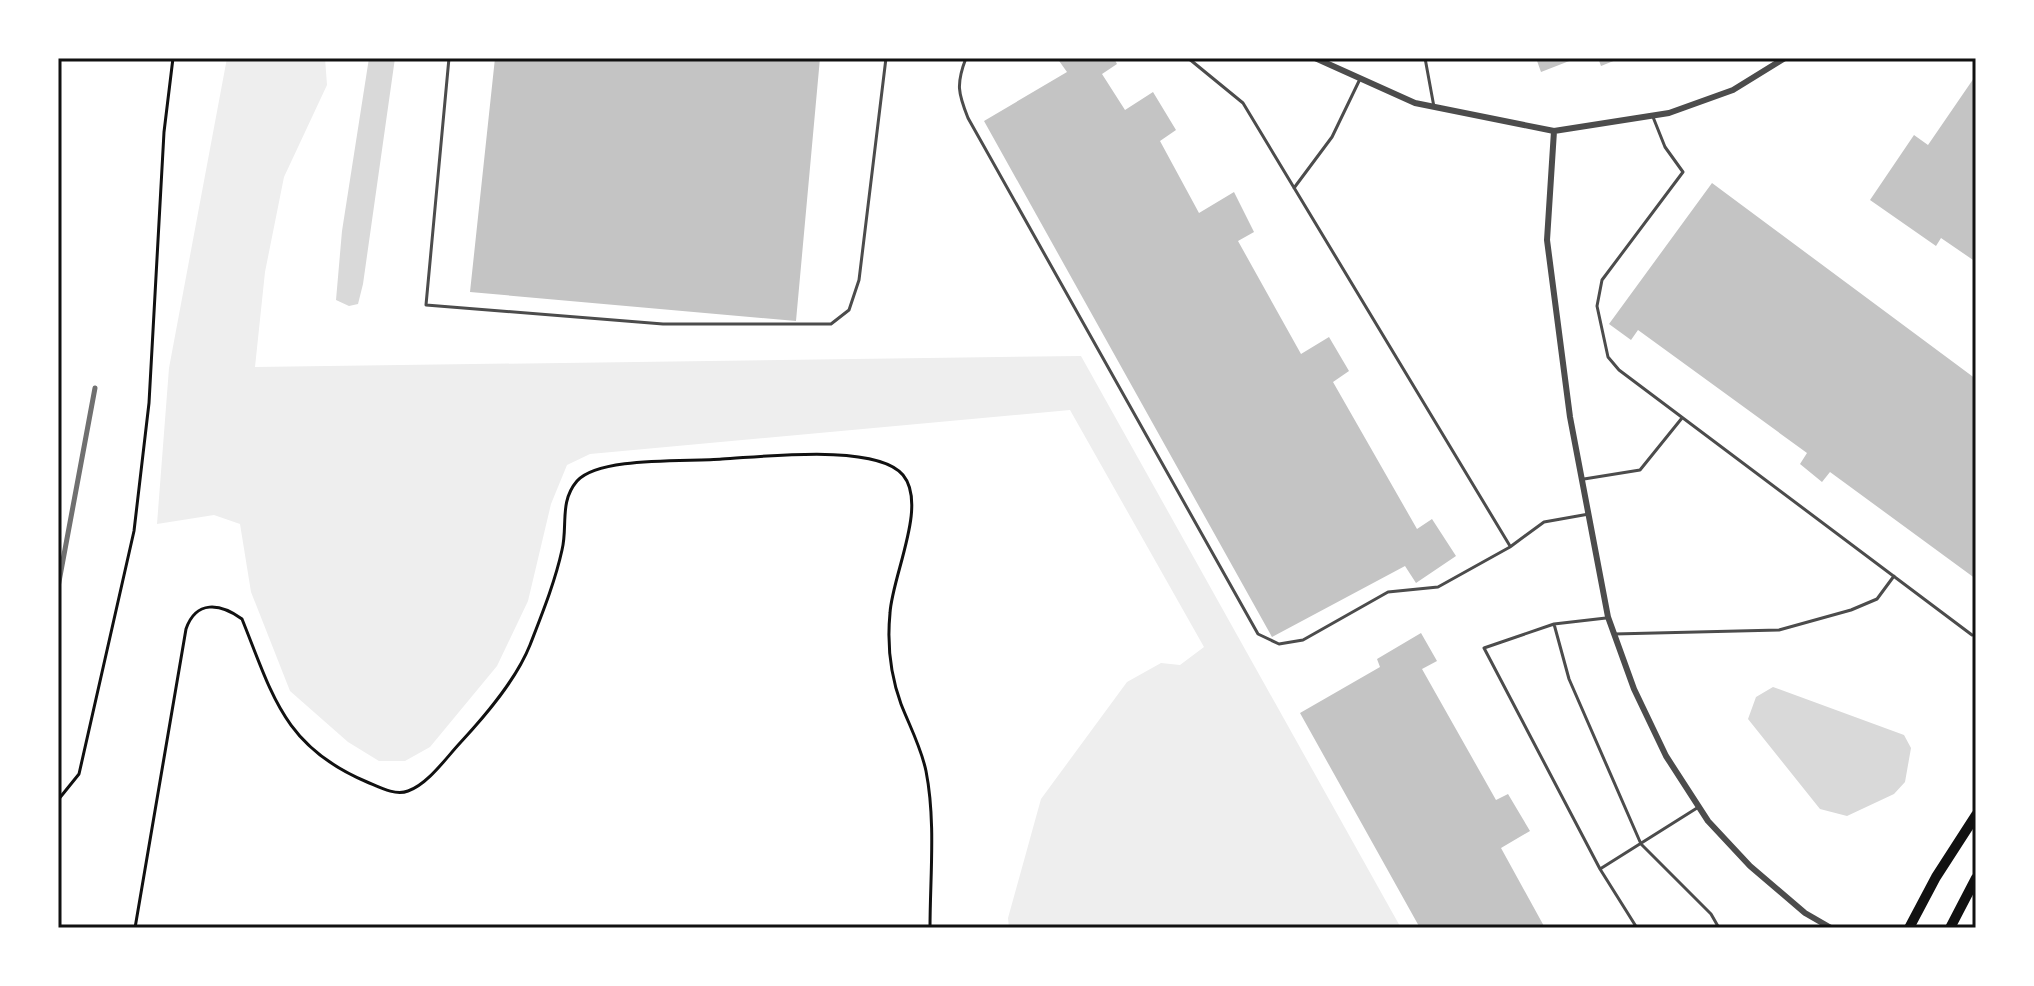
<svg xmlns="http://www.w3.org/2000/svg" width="2034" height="986" viewBox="0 0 2034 986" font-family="Commissioner,sans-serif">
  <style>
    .green { fill: #eee }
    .water { fill: #d9d9d9 }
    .building { fill: #c4c4c4 }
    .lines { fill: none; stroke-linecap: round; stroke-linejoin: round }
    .path { stroke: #111; stroke-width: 3 }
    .service { stroke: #4c4c4c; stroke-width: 3 }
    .minor { stroke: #4c4c4c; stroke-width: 6 }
    .primary { stroke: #111; stroke-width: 10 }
    .rail { stroke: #707070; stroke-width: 5 }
    .neatline { fill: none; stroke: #111; stroke-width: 3 }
  </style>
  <rect width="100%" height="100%" fill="#fff"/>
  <path class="green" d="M227,58H325L327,85L284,177L265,272L255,367L1081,356L1401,928H1009L1008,918L1041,799L1127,682L1161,663L1180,665L1204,647L1070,410L590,454L567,465L551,504L528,601L497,666L430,747L405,761H379L348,742L290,691L251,592L240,524L214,515L157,524L169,368Z"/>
  <path class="water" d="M369,58H395L363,284L358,304L349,306L336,300L342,231Z
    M1773,687L1904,735L1911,748L1905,782L1894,794L1847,816L1820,809L1748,719L1756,697Z"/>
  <path class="building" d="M495,58H820L796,321L470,292Z
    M1057,58H1114L1117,64L1102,74L1125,110L1153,92L1176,130L1160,141L1199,213L1234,192L1254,232L1238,241L1301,354L1329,337L1349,371L1333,382L1417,529L1432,519L1456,556L1416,583L1405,566L1272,637L984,121L1067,72Z
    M1536,58H1577L1541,72Z
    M1598,58H1621L1601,66Z
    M1976,75V262L1941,238L1936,246L1870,200L1914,135L1928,145Z
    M1712,183L1976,379V579L1830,472L1822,482L1800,464L1807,453L1638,330L1631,340L1609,324Z
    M1421,633L1437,661L1422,669L1496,800L1508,794L1530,831L1501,848L1545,928H1420L1300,713L1380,667L1377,659Z"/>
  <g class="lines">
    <path class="path" d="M58,800L79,774L134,531L149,403L164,132L173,58
      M135,928L186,629C196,600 220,603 242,619C273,696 284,747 367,782C379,787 395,796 408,791C428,784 446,758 460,743C486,715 516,680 530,645C542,614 555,582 562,550C568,526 559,502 577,481C599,456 688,462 722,459C762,457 877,443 903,475C928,505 892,576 890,613C887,644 890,674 901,704C910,727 921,747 926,771C936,822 930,877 930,928"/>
    <path class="service" d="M449,58L426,305L663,324H831L849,310L859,280L886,58
      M966,58C956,84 958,93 968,118L1258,634L1279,644L1303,640L1388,592L1438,587L1510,547L1544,522L1589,514
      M1188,58L1243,103L1510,546
      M1425,58L1434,107
      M1653,117L1665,147L1683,172L1602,280L1597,306L1608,357L1619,370L1972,635
      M1294,188L1332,137L1360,79
      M1584,479L1640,470L1682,418
      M1554,624L1569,679L1641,844L1711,914L1719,928
      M1614,634L1779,630L1851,610L1877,599L1894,576
      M1600,869L1484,648L1554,624L1606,618
      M1637,928L1600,869L1697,808"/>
    <path class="minor" d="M1315,58L1415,103L1554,131L1669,113L1733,90L1785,58
      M1554,131L1547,240L1570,417L1608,617L1634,689L1666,756L1708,821L1750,866L1805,913L1831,928"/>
    <path class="primary" d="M1909,928L1936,877L1976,815
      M1950,928L1976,878"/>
    <path class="rail" d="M58,587L95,388"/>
  </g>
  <rect width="2034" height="986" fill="none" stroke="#ffffff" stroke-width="120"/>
  <rect x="60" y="60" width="1914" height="866" class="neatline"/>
</svg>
